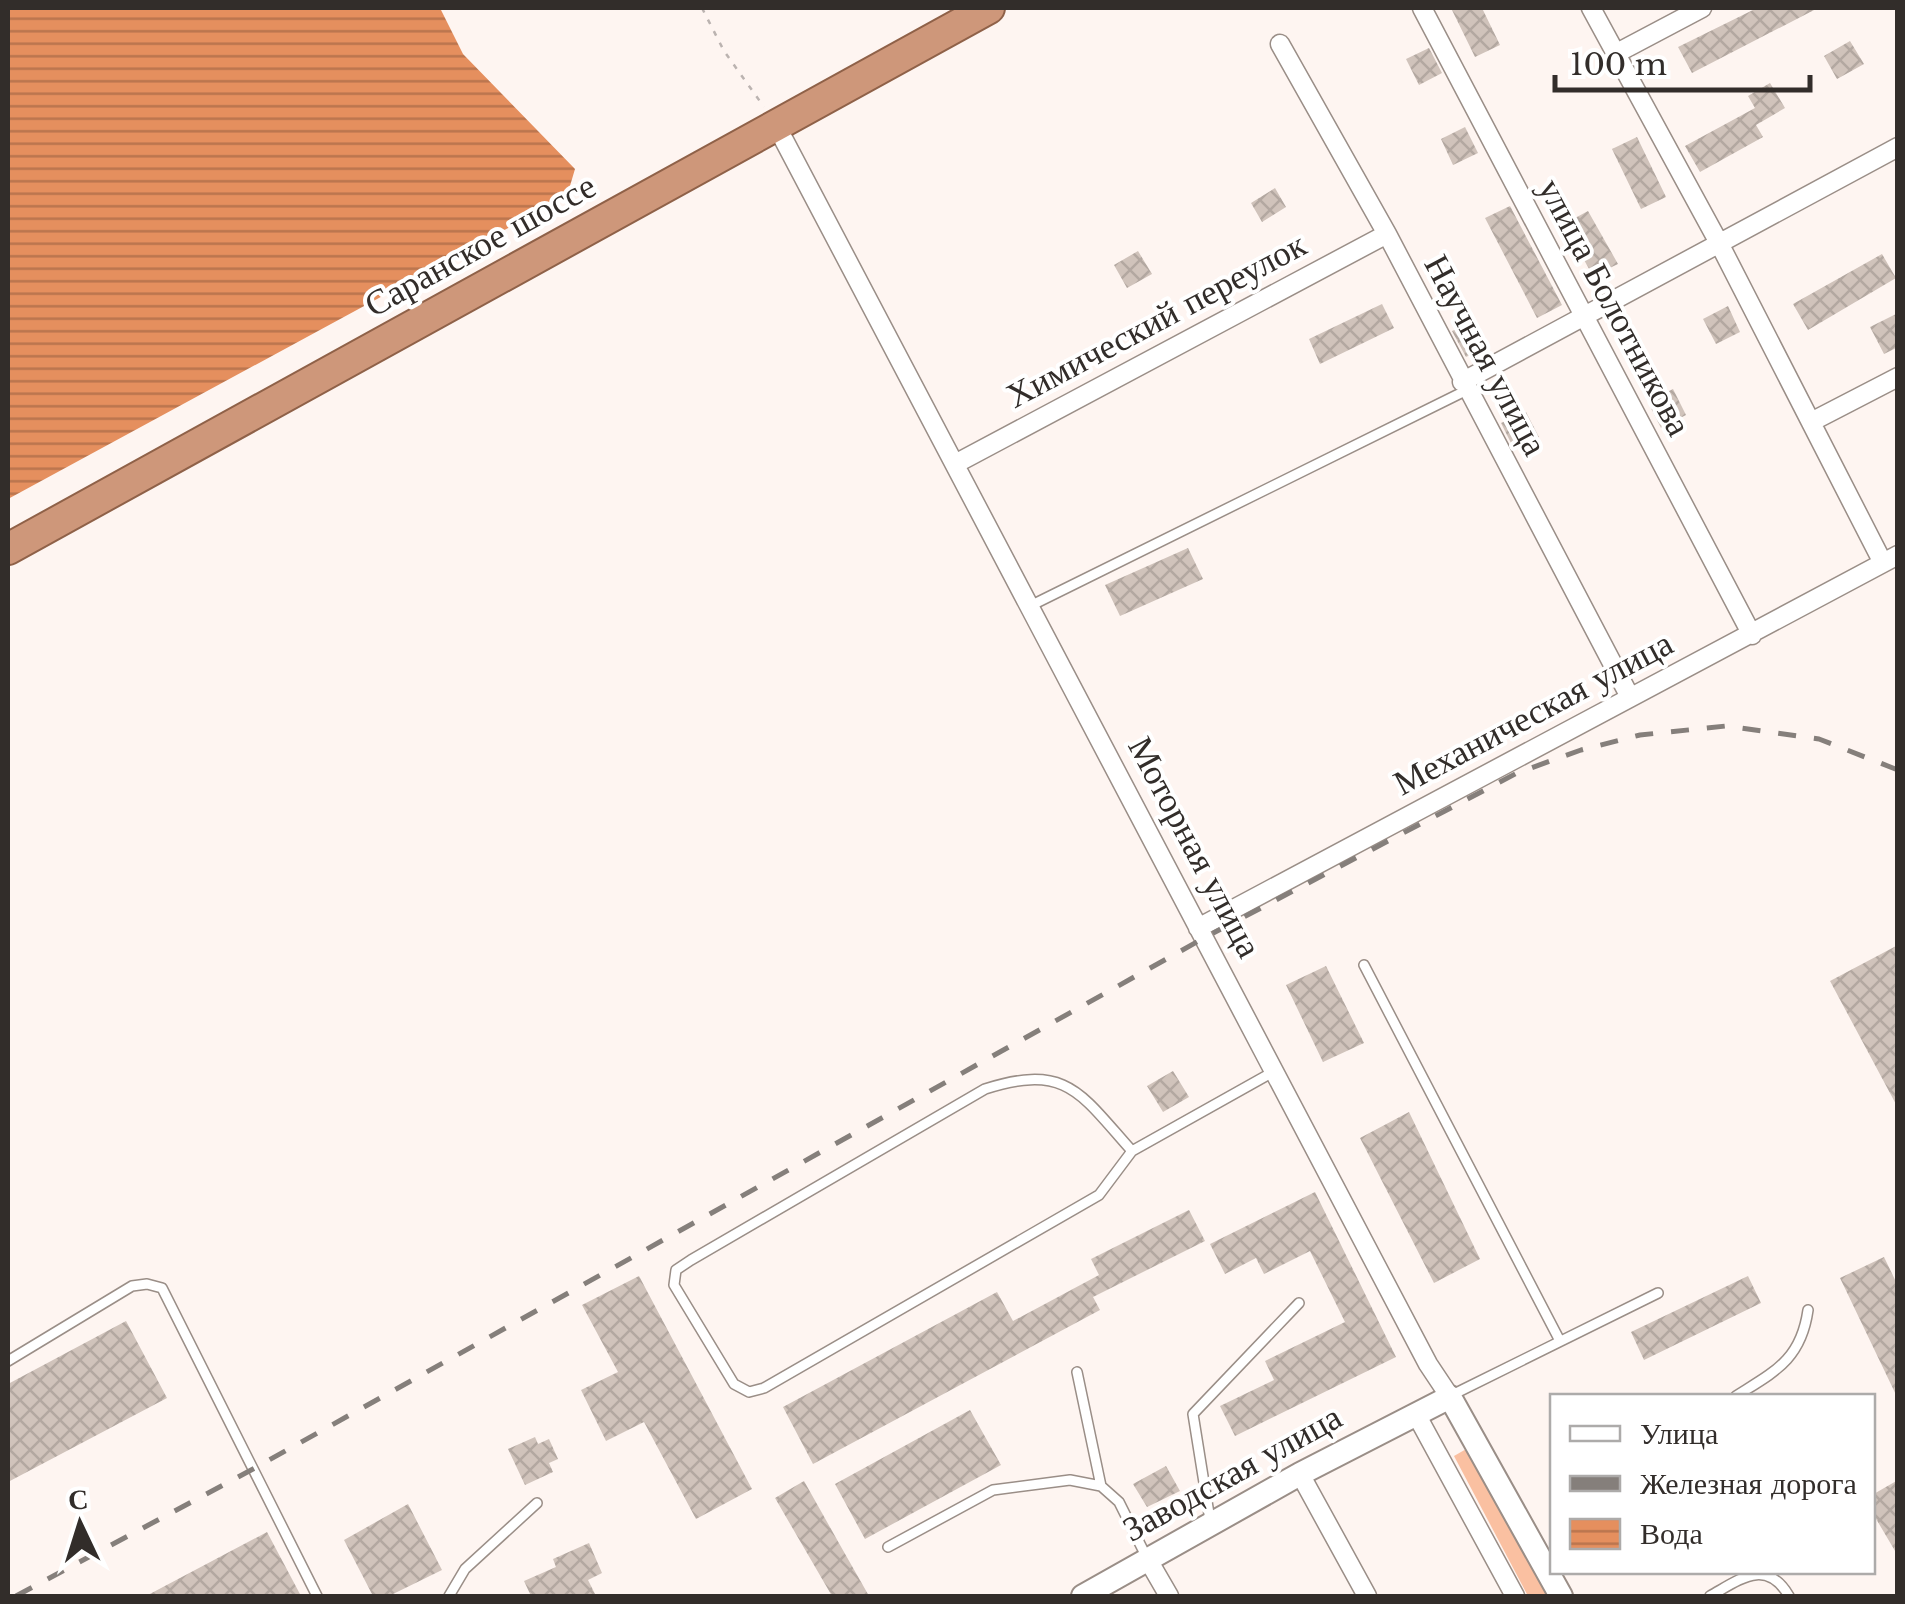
<svg xmlns="http://www.w3.org/2000/svg" width="1905" height="1604" viewBox="0 0 1905 1604" font-family="'Libre Baskerville',serif">
  <style>
    .grass { fill: #fac0a1 }
    .water { fill: url(#water-rules) }
    .building { fill: url(#building-cross-hatch) }
    .lines { fill: none; stroke-linecap: round; stroke-linejoin: round }
    .service-casing { stroke: #9a8e87; stroke-width: 12 }
    .minor-casing { stroke: #9a8e87; stroke-width: 21 }
    .tertiary-casing { stroke: #9a8e87; stroke-width: 26 }
    .trunk-casing { stroke: #8f6148; stroke-width: 34 }
    .path { stroke: #bbb3b0; stroke-width: 2.5; stroke-dasharray: 5 8; stroke-linecap: butt }
    .service { stroke: #fff; stroke-width: 9 }
    .minor { stroke: #fff; stroke-width: 18 }
    .tertiary { stroke: #fff; stroke-width: 22 }
    .trunk { stroke: #ce977a; stroke-width: 30 }
    .rail { stroke: #857f7b; stroke-width: 5; stroke-dasharray: 18 18; stroke-linecap: butt }
    .labels { text-anchor: middle; stroke-width: 8; stroke-linejoin: round; paint-order: stroke }
    .street-label { font-size: 35px; fill: #322d2a; stroke: #fff }
  </style>
  <defs>
    <pattern id="water-rules" width="6" height="5" patternUnits="userSpaceOnUse" patternTransform="scale(2.5)"><rect width="6" height="5" fill="#e58f5e"/><path d="M0 2.5h6" fill="none" stroke="#ba754e"/></pattern>
    <pattern id="building-cross-hatch" width="8" height="8" patternUnits="userSpaceOnUse" patternTransform="scale(2.5)"><rect width="8" height="8" fill="#d0c3bb"/><path d="M0 0l8 8M0 8l8-8" fill="none" stroke="#b3a8a1"/></pattern>
  </defs>
  <rect width="100%" height="100%" fill="#fef5f1"/>
  <path class="grass" d="M1468,1448L1547,1596H1528L1454,1456Z"/>
  <path class="water" d="M8,8H440L463,54L575,169L567,196L8,499Z"/>
  <path class="building" d="M1451,8H1482L1500,45L1475,57Z
    M1757,8H1818L1692,73L1678,47Z
    M1850,41L1864,64L1837,79L1824,56Z
    M1429,48L1442,73L1419,85L1406,59Z
    M1770,83L1785,108L1756,125L1763,137L1700,172L1685,146L1755,108L1748,96Z
    M1465,127L1478,153L1453,165L1441,139Z
    M1637,137L1666,197L1641,209L1612,149Z
    M1275,188L1286,207L1262,222L1251,203Z
    M1510,206L1562,305L1537,318L1485,218Z
    M1588,211L1618,264L1593,276L1564,224Z
    M1138,251L1152,274L1127,288L1114,265Z
    M1882,254L1896,278L1808,330L1793,304Z
    M1382,304L1394,328L1320,364L1309,339Z
    M1728,306L1740,332L1716,344L1703,319Z
    M1898,313V347L1884,354L1870,327Z
    M1474,321L1487,347L1466,357L1452,331Z
    M1673,389L1686,415L1661,428L1648,402Z
    M1526,412L1539,437L1514,449L1501,423Z
    M1188,548L1203,579L1120,616L1105,585Z
    M1898,945V1108L1830,981Z
    M1326,966L1364,1043L1323,1062L1286,985Z
    M1173,1071L1189,1097L1163,1112L1147,1086Z
    M1409,1112L1480,1259L1434,1283L1360,1138Z
    M1315,1192L1396,1357L1235,1436L1220,1406L1274,1380L1265,1361L1345,1322L1310,1251L1264,1274L1256,1258L1225,1274L1210,1244Z
    M1189,1210L1205,1241L1093,1297L1100,1310L813,1464L783,1407L997,1292L1013,1321L1099,1275L1091,1259Z
    M1884,1257L1898,1286V1399L1840,1278Z
    M639,1276L752,1489L696,1519L644,1422L606,1441L581,1390L618,1372L582,1305Z
    M1748,1276L1761,1303L1644,1360L1631,1332Z
    M126,1321L167,1398L8,1482V1384Z
    M970,1410L1001,1465L865,1539L835,1484Z
    M535,1437L538,1444L549,1439L558,1459L549,1463L553,1472L525,1485L508,1449Z
    M1166,1466L1180,1491L1147,1507L1133,1484Z
    M1898,1480V1556L1872,1512V1495Z
    M804,1481L840,1545L869,1596H832L775,1498Z
    M408,1504L442,1570L389,1596H373L344,1540Z
    M267,1532L301,1596H146Z
    M589,1543L602,1573L588,1580L596,1596H531L524,1581L556,1567L553,1559Z"/>
  <g class="lines">
    <g class="service-casing">
      <path id="service" d="M1030,606L1467,390
        M1364,965L1560,1341
        M1132,1151C1080,1093 1067,1063 985,1089L691,1260L676,1270L674,1285L734,1384L749,1392L764,1388L1099,1195L1132,1151L1273,1072
        M8,1361L132,1286L147,1284L162,1288L317,1596
        M1077,1372L1101,1486
        M1452,1395L1658,1293
        M1736,1396C1774,1372 1801,1360 1808,1310
        M1210,1520L1193,1414L1299,1303
        M888,1547L993,1490L1070,1480L1101,1486L1119,1502L1147,1558
        M449,1596L465,1569L537,1503
        M1710,1596C1739,1580 1766,1557 1789,1596"/>
    </g>
    <g class="minor-casing">
      <path id="minor" d="M1422,8L1752,635
        M1591,8L1719,243L1883,563
        M1280,44L1387,234L1630,697
        M1615,54L1702,8
        M776,125L1428,1364L1450,1397
        M1462,382L1898,147
        M1811,422L1898,377
        M955,464L1387,234
        M1198,928L1898,555
        M1416,1414L1515,1596
        M1300,1474L1367,1596
        M1147,1558L1169,1596"/>
    </g>
    <g class="tertiary-casing">
      <path id="tertiary" d="M1083,1596L1300,1474L1450,1397L1561,1596"/>
    </g>
    <g class="trunk-casing">
      <path id="trunk" d="M8,549L989,8"/>
    </g>
    <path class="path" d="M702,8L724,51L764,107"/>
    <use href="#service" class="service"/>
    <use href="#minor" class="minor"/>
    <use href="#tertiary" class="tertiary"/>
    <use href="#trunk" class="trunk"/>
    <path class="rail" d="M16,1596L253,1469L1204,938L1517,773L1581,750L1640,735L1726,726L1819,739L1898,770"/>
  </g>
  <g class="labels">
    <g class="street-label">
      <text transform="translate(480 245) rotate(-29)" y="12">Саранское шоссе</text>
      <text transform="translate(1615 307) rotate(62)" y="12">улица Болотникова</text>
      <text transform="translate(1156 320) rotate(-28)" y="12">Химический переулок</text>
      <text transform="translate(1486 355) rotate(62)" y="12">Научная улица</text>
      <text transform="translate(1533 713) rotate(-28)" y="12">Механическая улица</text>
      <text transform="translate(1195 847) rotate(62)" y="12">Моторная улица</text>
      <text transform="translate(1232 1473) rotate(-29)" y="12">Заводская улица</text>
    </g>
  </g>
  <rect width="1905" height="1604" fill="none" stroke="#322d2a" stroke-width="20"/>
  <rect x="1550" y="1394" width="325" height="180" fill="#ffffff" stroke="#adabaa" stroke-width="2.5"/>
  <rect x="1570" y="1426" width="50" height="15" fill="#ffffff" stroke="#adabaa" stroke-width="2.5"/>
  <text x="1640" y="1444" font-size="30" fill="#322d2a">Улица</text>
  <rect x="1570" y="1476" width="50" height="15" fill="#857f7b" stroke="#adabaa" stroke-width="2.5"/>
  <text x="1640" y="1494" font-size="30" fill="#322d2a">Железная дорога</text>
  <rect x="1570" y="1519" width="50" height="30" fill="url(#water-rules)" stroke="#adabaa" stroke-width="2.5"/>
  <text x="1640" y="1544" font-size="30" fill="#322d2a">Вода</text>
  <g transform="translate(80 1524) rotate(356)" stroke="#ffffff" stroke-width="8" paint-order="stroke">
  <path d="M0-8L18 38L0 25L-18 38Z" fill="#322d2a"/>
  <text y="-15" font-size="28" font-weight="bold" text-anchor="middle" fill="#322d2a">С</text>
  </g>
  <path d="M1555 75v15h255v-15" fill="none" stroke="#322d2a" stroke-width="5"/>
  <text x="1570" y="75" font-size="30" fill="#322d2a" stroke="#ffffff" stroke-width="8" paint-order="stroke">100 m</text>
</svg>
